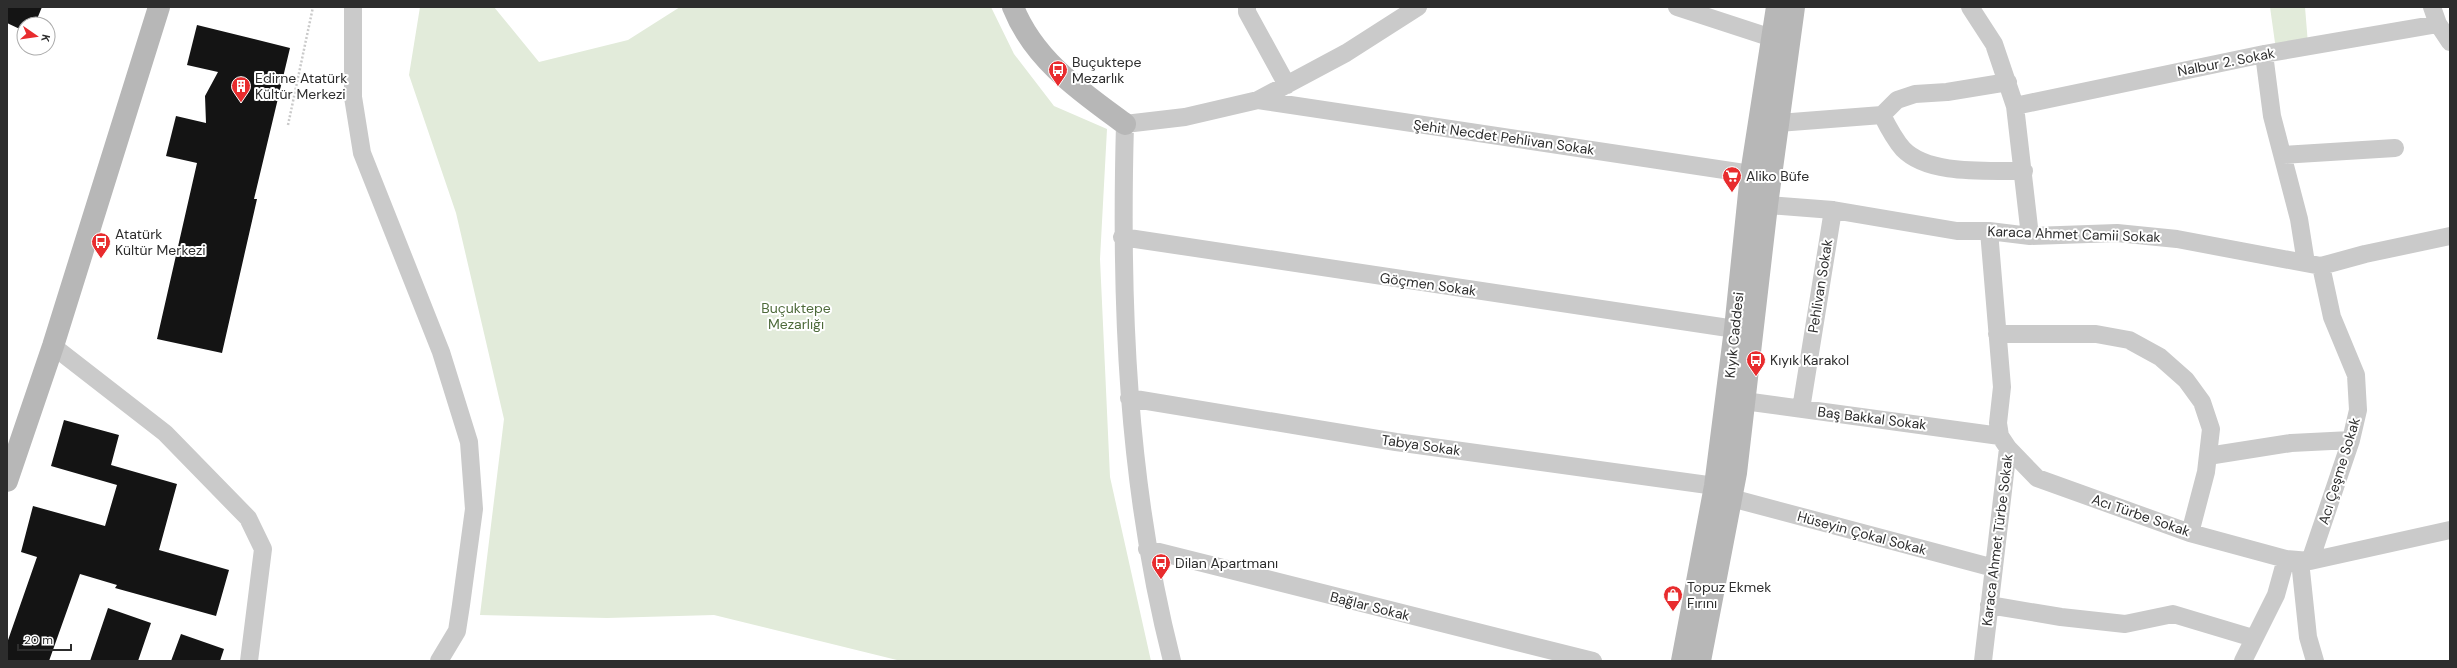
<svg xmlns="http://www.w3.org/2000/svg" width="2457" height="668" viewBox="0 0 2457 668" font-family="'DM Sans',sans-serif">
  <style>
    .green { fill: #e2ebda }
    .building { fill: #141414 }
    .lines { fill: none; stroke-linecap: round; stroke-linejoin: round }
    .path { stroke: #cacaca; stroke-width: 2.5; stroke-dasharray: 2 2; stroke-linecap: butt }
    .street { stroke: #cacaca; stroke-width: 18 }
    .secondary { stroke: #b7b7b7; stroke-width: 22 }
    .labels { text-anchor: middle; stroke-width: 4; stroke-linejoin: round; paint-order: stroke }
    .poi-label { font-size: 14px; fill: #2d2d2d; stroke: #fff; text-anchor: start }
    .street-label { font-size: 14px; fill: #2d2d2d; stroke: #fff }
    .park-label { font-size: 14px; fill: #4d6a3a; stroke: #fff }
  </style>
  <rect width="100%" height="100%" fill="#fff"/>
  <path class="green" d="M420,7H494L539,62L628,40L680,7H991L1014,54L1054,106L1107,129L1100,259L1110,477L1151,661H901L714,615L607,618L480,615L504,419L456,213L409,75Z
    M2270,7H2305L2308,44L2276,50Z"/>
  <path class="building" d="M7,7H42L35,24H24V31L7,23Z
    M197,25L290,48L254,199H257L222,353L157,339L197,163L166,156L176,116L206,123L205,96L218,72L187,65Z
    M64,420L119,435L111,465L177,484L159,550L229,570L216,616L115,588L117,585L80,574L49,661H7V643L37,557L21,552L33,506L105,526L117,485L51,466Z
    M108,608L151,623L138,661H90Z
    M181,634L224,649L220,661H171Z"/>
  <g class="lines">
    <path class="path" d="M288,125L313,7"/>
    <path class="street" d="M353,7V97L362,153L441,352L469,442L474,509L461,605L457,631L439,661
      M1247,7V12L1287,85
      M1677,7L1772,38
      M1970,7L1994,44L2015,106L2030,236
      M2432,7L2438,24L2450,42
      M2264,54L2272,116L2299,219L2306,263
      M1258,100L1751,174
      M2015,106L2264,54L2438,24
      M1882,115L1897,100L1915,94L1947,92L2008,82
      M1778,123L1882,115C1888,127 1895,140 1903,149C1929,176 1989,170 2024,171
      M2283,155L2395,148
      M1767,205L1833,210L1957,231H1989L2030,236L2117,233L2177,239L2321,266L2365,254L2450,236
      M1989,231L2002,387L1998,423L2000,436L2008,448L2037,478L2190,533L2286,559
      M1122,237L1735,329
      M1997,334H2096L2129,340L2160,357L2186,380L2202,402L2211,429L2206,472L2190,533
      M53,346L165,433L248,518L263,549L249,661
      M1129,398L1396,442L1715,486
      M1744,401L2000,436
      M1801,409L1833,210
      M2208,456L2291,443L2351,440
      M1731,498L1994,568
      M1147,549L1593,661
      M2300,561L2308,637L2315,661
      M2310,561L2351,440L2358,410L2356,375L2332,317L2321,266
      M1989,605L2061,617L2125,624L2173,614L2253,638
      M1172,661C1127,485 1120,304 1125,124L1185,117L1258,100L1346,53L1418,7
      M1983,661L2008,448
      M2243,661L2276,595L2286,559L2310,561L2450,530"/>
    <path class="secondary" d="M1013,7C1034,60 1080,91 1125,124
      M7,481L53,346L159,7
      M1682,661L1715,486L1735,329L1751,174L1777,7
      M1700,661L1736,473L1767,205L1794,7"/>
  </g>
  <defs>
    <g id="bus-pin" transform="scale(1)"><path d="M0 17L-7.5 6A9.5 9.5 0 1 1 7.5 6Z" fill="#e82c2e" stroke="#fff"/><path d="M-5-6H5V4H4V6H2V4H-2V6H-4V4H-5ZM-3.5-4V0h7V-4ZM-3.5 1.2v1.5H-2V1.2ZM2 1.2v1.5H3.5V1.2Z" fill="#fff"/></g>
    <g id="building-pin" transform="scale(1)"><path d="M0 17L-7.5 6A9.5 9.5 0 1 1 7.5 6Z" fill="#e82c2e" stroke="#fff"/><path d="M-4-6H4V6H1V3H-1V6H-4ZM-2.5-4.3h1.7v1.8h-1.7ZM.8-4.3h1.7v1.8H.8ZM-2.5-1h1.7V.8h-1.7ZM.8-1h1.7V.8H.8Z" fill="#fff"/></g>
    <g id="supermarket-pin" transform="scale(1)"><path d="M0 17L-7.5 6A9.5 9.5 0 1 1 7.5 6Z" fill="#e82c2e" stroke="#fff"/><path d="M-6-5.5h2.5l.6 2H6L4.5 2H-2.5L-4.4-4H-6ZM-1.5 3.2a1.3 1.3 0 1 0 .1 0ZM3 3.2a1.3 1.3 0 1 0 .1 0Z" fill="#fff"/></g>
    <g id="shop-pin" transform="scale(1)"><path d="M0 17L-7.5 6A9.5 9.5 0 1 1 7.5 6Z" fill="#e82c2e" stroke="#fff"/><path d="M-5-2.5h2.3a2.7 3.5 0 0 1 5.4 0H5L5.5 6h-11ZM-1.5-2.5h3a1.5 2.3 0 0 0-3 0Z" fill="#fff"/></g>
  </defs>
  <g fill-rule="evenodd">
    <use href="#bus-pin" x="1058" y="70"/>
    <use href="#building-pin" x="241" y="86"/>
    <use href="#supermarket-pin" x="1732" y="176"/>
    <use href="#bus-pin" x="101" y="242"/>
    <use href="#bus-pin" x="1756" y="360"/>
    <use href="#bus-pin" x="1161" y="563"/>
    <use href="#shop-pin" x="1673" y="595"/>
  </g>
  <g class="labels">
    <g class="poi-label">
      <text x="1072" y="67">Buçuktepe<tspan x="1072" dy="16">Mezarlık</tspan></text>
      <text x="255" y="83">Edirne Atatürk<tspan x="255" dy="16">Kültür Merkezi</tspan></text>
      <text x="1746" y="181">Aliko Büfe</text>
      <text x="115" y="239">Atatürk<tspan x="115" dy="16">Kültür Merkezi</tspan></text>
      <text x="1770" y="365">Kıyık Karakol</text>
      <text x="1175" y="568">Dilan Apartmanı</text>
      <text x="1687" y="592">Topuz Ekmek<tspan x="1687" dy="16">Fırını</tspan></text>
    </g>
    <g class="street-label">
      <text transform="translate(2226 62) rotate(-11)" y="5">Nalbur 2. Sokak</text>
      <text transform="translate(1504 137) rotate(8)" y="5">Şehit Necdet Pehlivan Sokak</text>
      <text transform="translate(2074 234) rotate(2)" y="5">Karaca Ahmet Camii Sokak</text>
      <text transform="translate(1428 284) rotate(8)" y="5">Göçmen Sokak</text>
      <text transform="translate(1820 286) rotate(-81)" y="5">Pehlivan Sokak</text>
      <text transform="translate(1734 335) rotate(-84)" y="5">Kıyık Caddesi</text>
      <text transform="translate(1872 418) rotate(7)" y="5">Baş Bakkal Sokak</text>
      <text transform="translate(1421 445) rotate(8)" y="5">Tabya Sokak</text>
      <text transform="translate(2339 471) rotate(-73)" y="5">Acı Çeşme Sokak</text>
      <text transform="translate(2141 515) rotate(19)" y="5">Acı Türbe Sokak</text>
      <text transform="translate(1862 533) rotate(15)" y="5">Hüseyin Çokal Sokak</text>
      <text transform="translate(1997 540) rotate(-83)" y="5">Karaca Ahmet Türbe Sokak</text>
      <text transform="translate(1370 606) rotate(14)" y="5">Bağlar Sokak</text>
    </g>
    <g class="park-label">
      <text x="796" y="313">Buçuktepe<tspan x="796" dy="16">Mezarlığı</tspan></text>
    </g>
  </g>
  <rect width="2457" height="668" fill="none" stroke="#2d2d2d" stroke-width="16"/>
  <g transform="translate(36 36) rotate(103)"><circle r="19" fill="#ffffff" stroke="#ababab"/>
  <path d="M0-3L7 15L0 10L-7 15Z" fill="#e82c2e"/>
  <text y="-6" font-size="11" font-weight="bold" text-anchor="middle" fill="#2d2d2d">K</text>
  </g>
  <path d="M18 644v6h53v-6" fill="none" stroke="#2d2d2d" stroke-width="2"/>
  <text x="24" y="644" font-size="12" fill="#2d2d2d" stroke="#ffffff" stroke-width="3" paint-order="stroke">20 m</text>
</svg>
